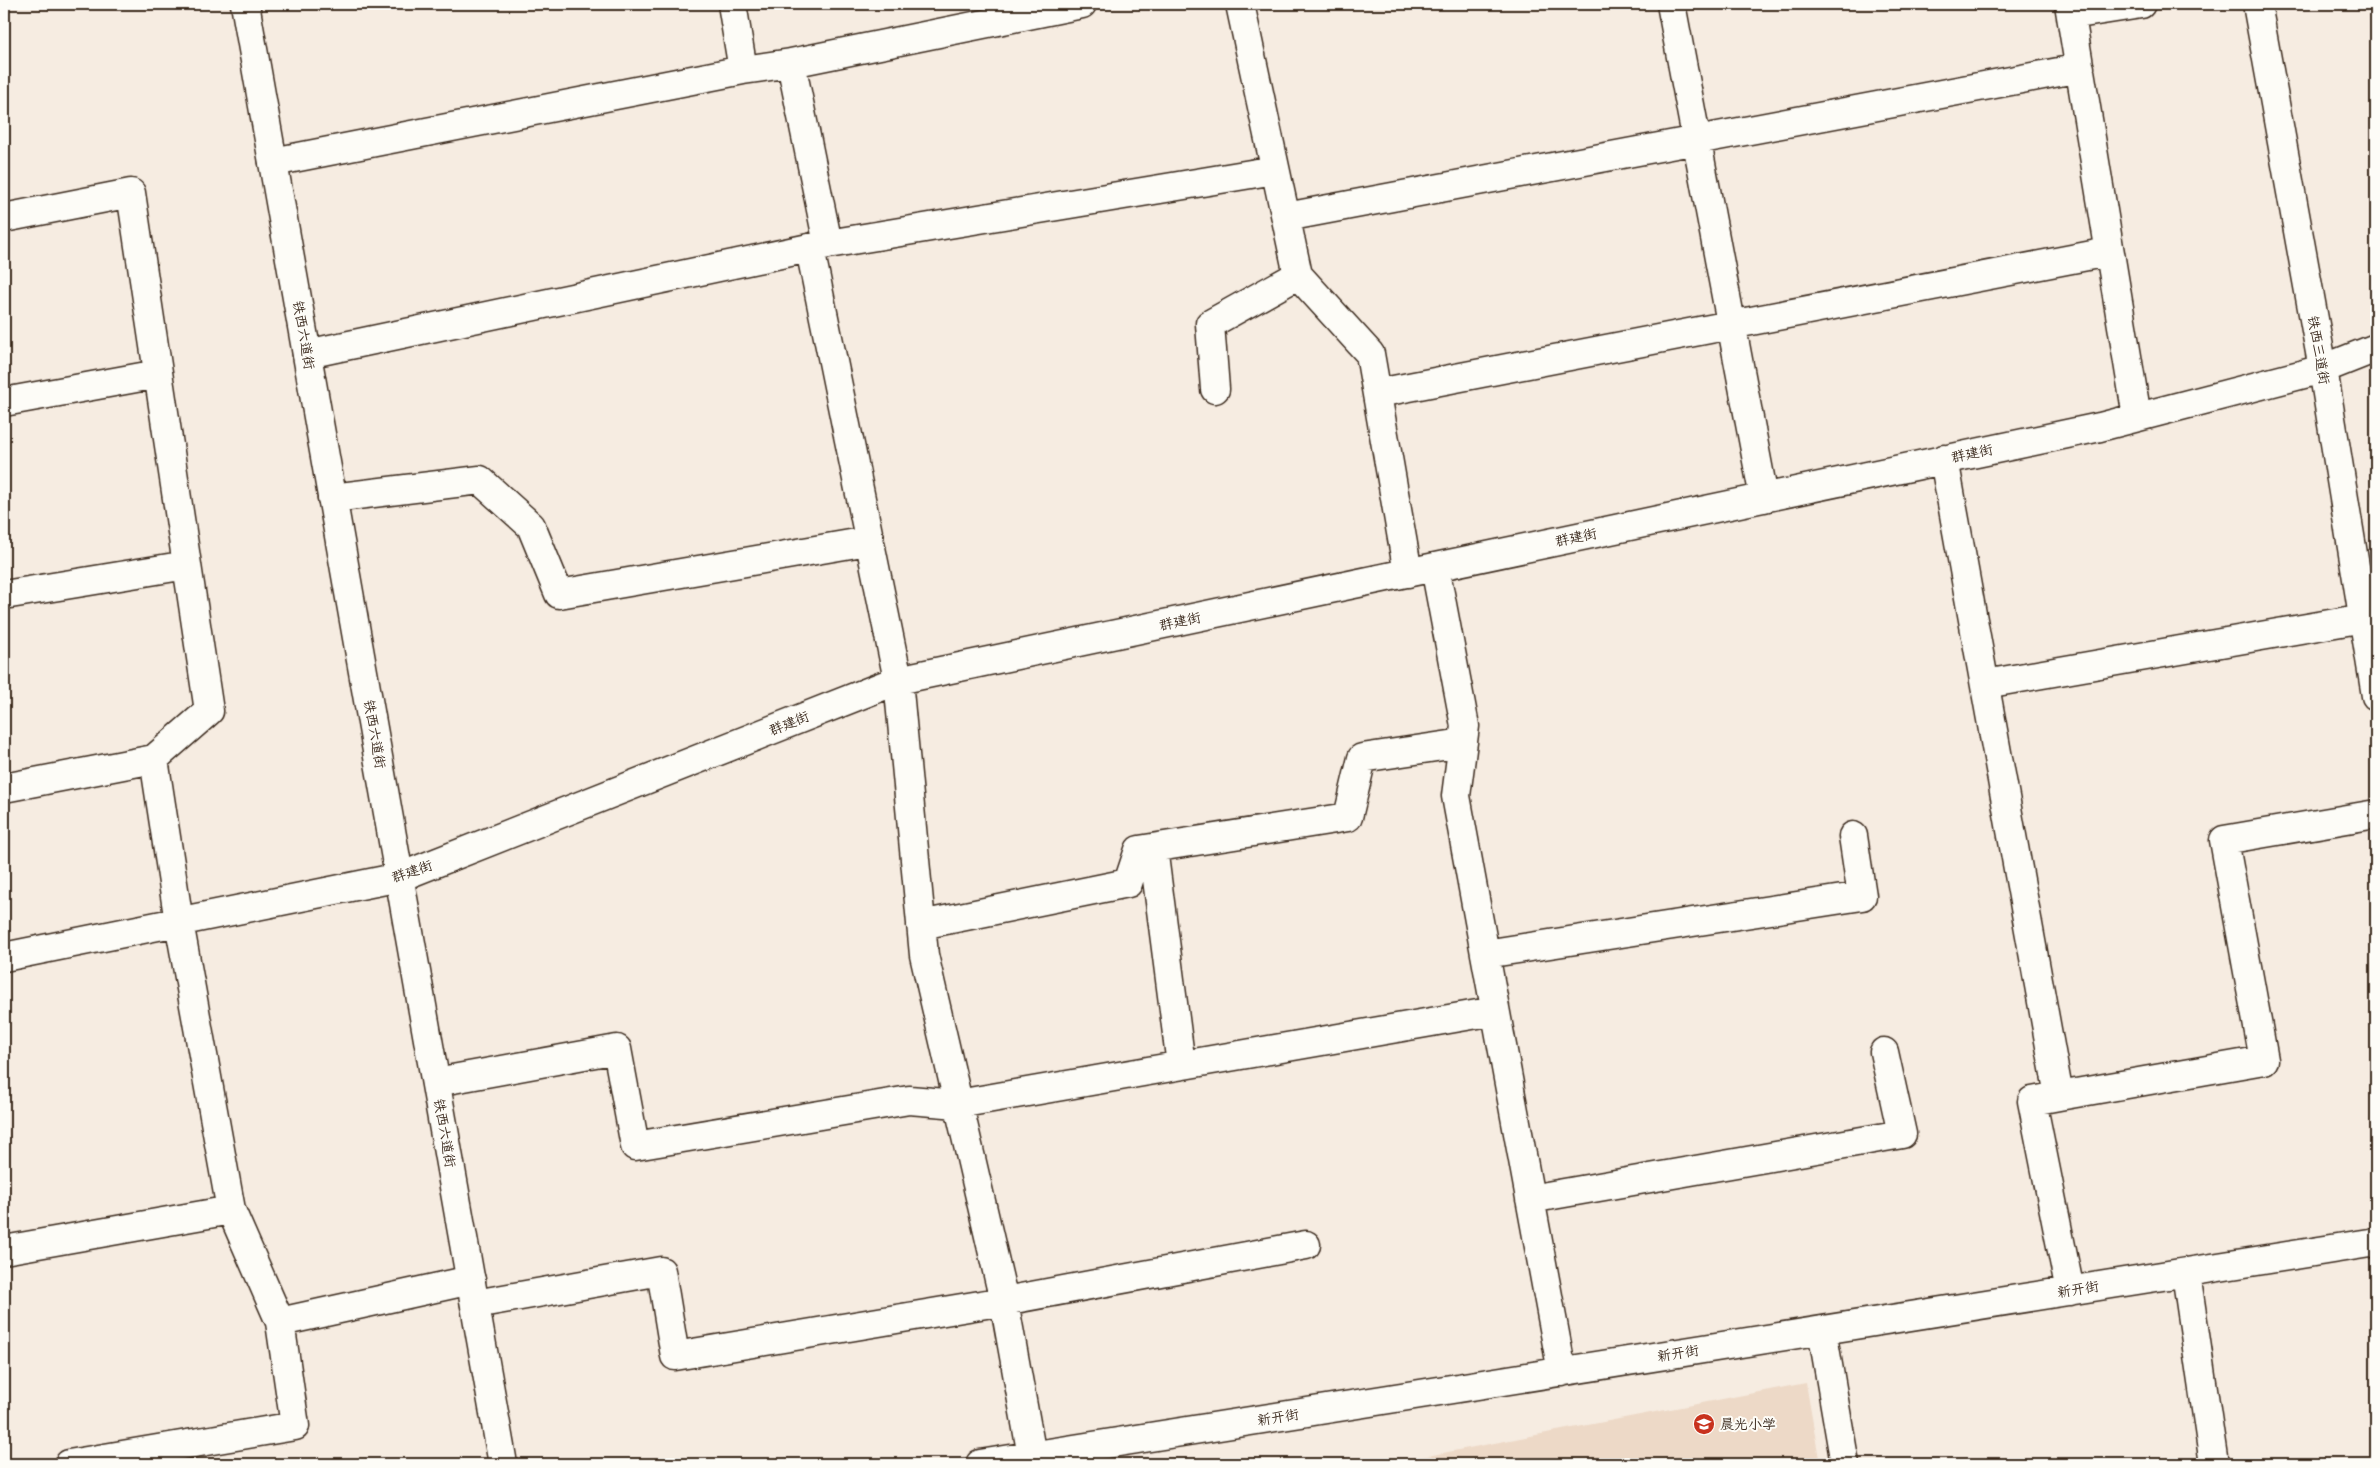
<svg xmlns="http://www.w3.org/2000/svg" width="2380" height="1468" viewBox="0 0 2380 1468" font-family="Mali,'LXGW WenKai TC',sans-serif">
  <style>
    .built { fill: #edd9c7 }
    .lines { fill: none; stroke-linecap: round; stroke-linejoin: round }
    .minor-casing { stroke: #3b2a1e; stroke-width: 31 }
    .major-casing { stroke: #3b2a1e; stroke-width: 31 }
    .minor { stroke: #fdfcf7; stroke-width: 28 }
    .major { stroke: #fdfcf7; stroke-width: 28 }
    .labels { text-anchor: middle; stroke-width: 4; stroke-linejoin: round; paint-order: stroke }
    .street-label { font-size: 14px; fill: #3b2a1e; stroke: #fdfcf7 }
    .poi-label { font-size: 14px; fill: #3b2a1e; stroke: #fdfcf7; text-anchor: start }
  </style>
  <rect width="100%" height="100%" fill="#f6ece1"/>
  <filter id="ink" filterUnits="userSpaceOnUse"><feTurbulence type="fractalNoise" baseFrequency=".02" numOctaves="2"/><feDisplacementMap in="SourceGraphic" scale="10" xChannelSelector="R" yChannelSelector="G"/><feConvolveMatrix kernelMatrix="1 2 1 2 8 2 1 2 1" color-interpolation-filters="sRGB"/></filter>
  <g filter="url(#ink)">
    <path class="built" d="M1806,1383L1820,1464H1386Z"/>
    <g class="lines">
      <g class="minor-casing">
        <path id="minor" d="M732,4L743,70L791,63L828,244
          M1240,4L1298,275L1370,354L1408,573
          M1671,4L1764,498
          M2069,4L2137,417
          M2071,15L2141,4
          M791,63L1082,4
          M273,162L743,70
          M1286,217L2080,68
          M4,218L131,193L209,711L154,759L179,922L231,1210L4,1250
          M810,249L898,680L924,955L1004,1301L1032,1456
          M307,354L828,244L1275,170
          M1215,389L1210,324L1298,275
          M1378,393L2108,252
          M4,402L158,374
          M1944,459L2059,1096L2032,1101L2070,1291
          M332,498L480,480L531,526L559,594L868,541
          M1435,567L1465,726L1456,796L1562,1372
          M4,595L187,565
          M1985,684L2364,618
          M4,788L154,759
          M1153,848L1181,1065
          M921,925L1128,883L1139,850L1348,817L1362,758L1463,743
          M1485,954L1862,896L1853,836
          M4,957L400,877L898,680L2100,427L2323,369L2376,348
          M436,1082L617,1049L635,1146L909,1100L958,1104L1495,1011
          M2059,1096L2264,1060L2224,840L2376,814
          M1530,1199L1902,1134L1884,1052
          M2186,1273L2214,1464
          M475,1304L661,1271L675,1356L1004,1301L1306,1245
          M280,1322L471,1280
          M1822,1330L1845,1464
          M69,1464L295,1426L280,1322L231,1210
          M980,1464L2376,1242"/>
      </g>
      <g class="major-casing">
        <path id="major" d="M245,4L503,1464
          M2257,4L2323,369L2376,696"/>
      </g>
      <use href="#minor" class="minor"/>
      <use href="#major" class="major"/>
    </g>
  </g>
  <defs>
    <g id="school-disc" transform="scale(1.125)"><circle r="9.5" fill="#c8321e" stroke="#fdfcf7"/><path d="M0-5L7-2L0 1L-7-2ZM-4 1L0 2.5L4 1V4Q0 6-4 4Z" fill="#fff"/></g>
  </defs>
  <g fill-rule="evenodd">
    <use href="#school-disc" x="1704" y="1424"/>
  </g>
  <g class="labels">
    <g class="street-label">
      <text transform="translate(304 335) rotate(80)" y="5">铁西六道街</text>
      <text transform="translate(2319 350) rotate(80)" y="5">铁西三道街</text>
      <text transform="translate(1972 453) rotate(-12)" y="5">群建街</text>
      <text transform="translate(1576 537) rotate(-12)" y="5">群建街</text>
      <text transform="translate(1180 621) rotate(-12)" y="5">群建街</text>
      <text transform="translate(789 723) rotate(-22)" y="5">群建街</text>
      <text transform="translate(375 734) rotate(80)" y="5">铁西六道街</text>
      <text transform="translate(412 871) rotate(-19)" y="5">群建街</text>
      <text transform="translate(445 1133) rotate(80)" y="5">铁西六道街</text>
      <text transform="translate(2078 1289) rotate(-9)" y="5">新开街</text>
      <text transform="translate(1678 1353) rotate(-9)" y="5">新开街</text>
      <text transform="translate(1278 1417) rotate(-9)" y="5">新开街</text>
    </g>
    <g class="poi-label">
      <text x="1720" y="1429">晨光小学</text>
    </g>
  </g>
  <rect width="2380" height="1468" fill="none" stroke="#fdfcf7" stroke-width="20"/>
  <rect x="10" y="10" width="2360" height="1448" fill="none" stroke="#3b2a1e" stroke-width="2" filter="url(#ink)"/>
</svg>
